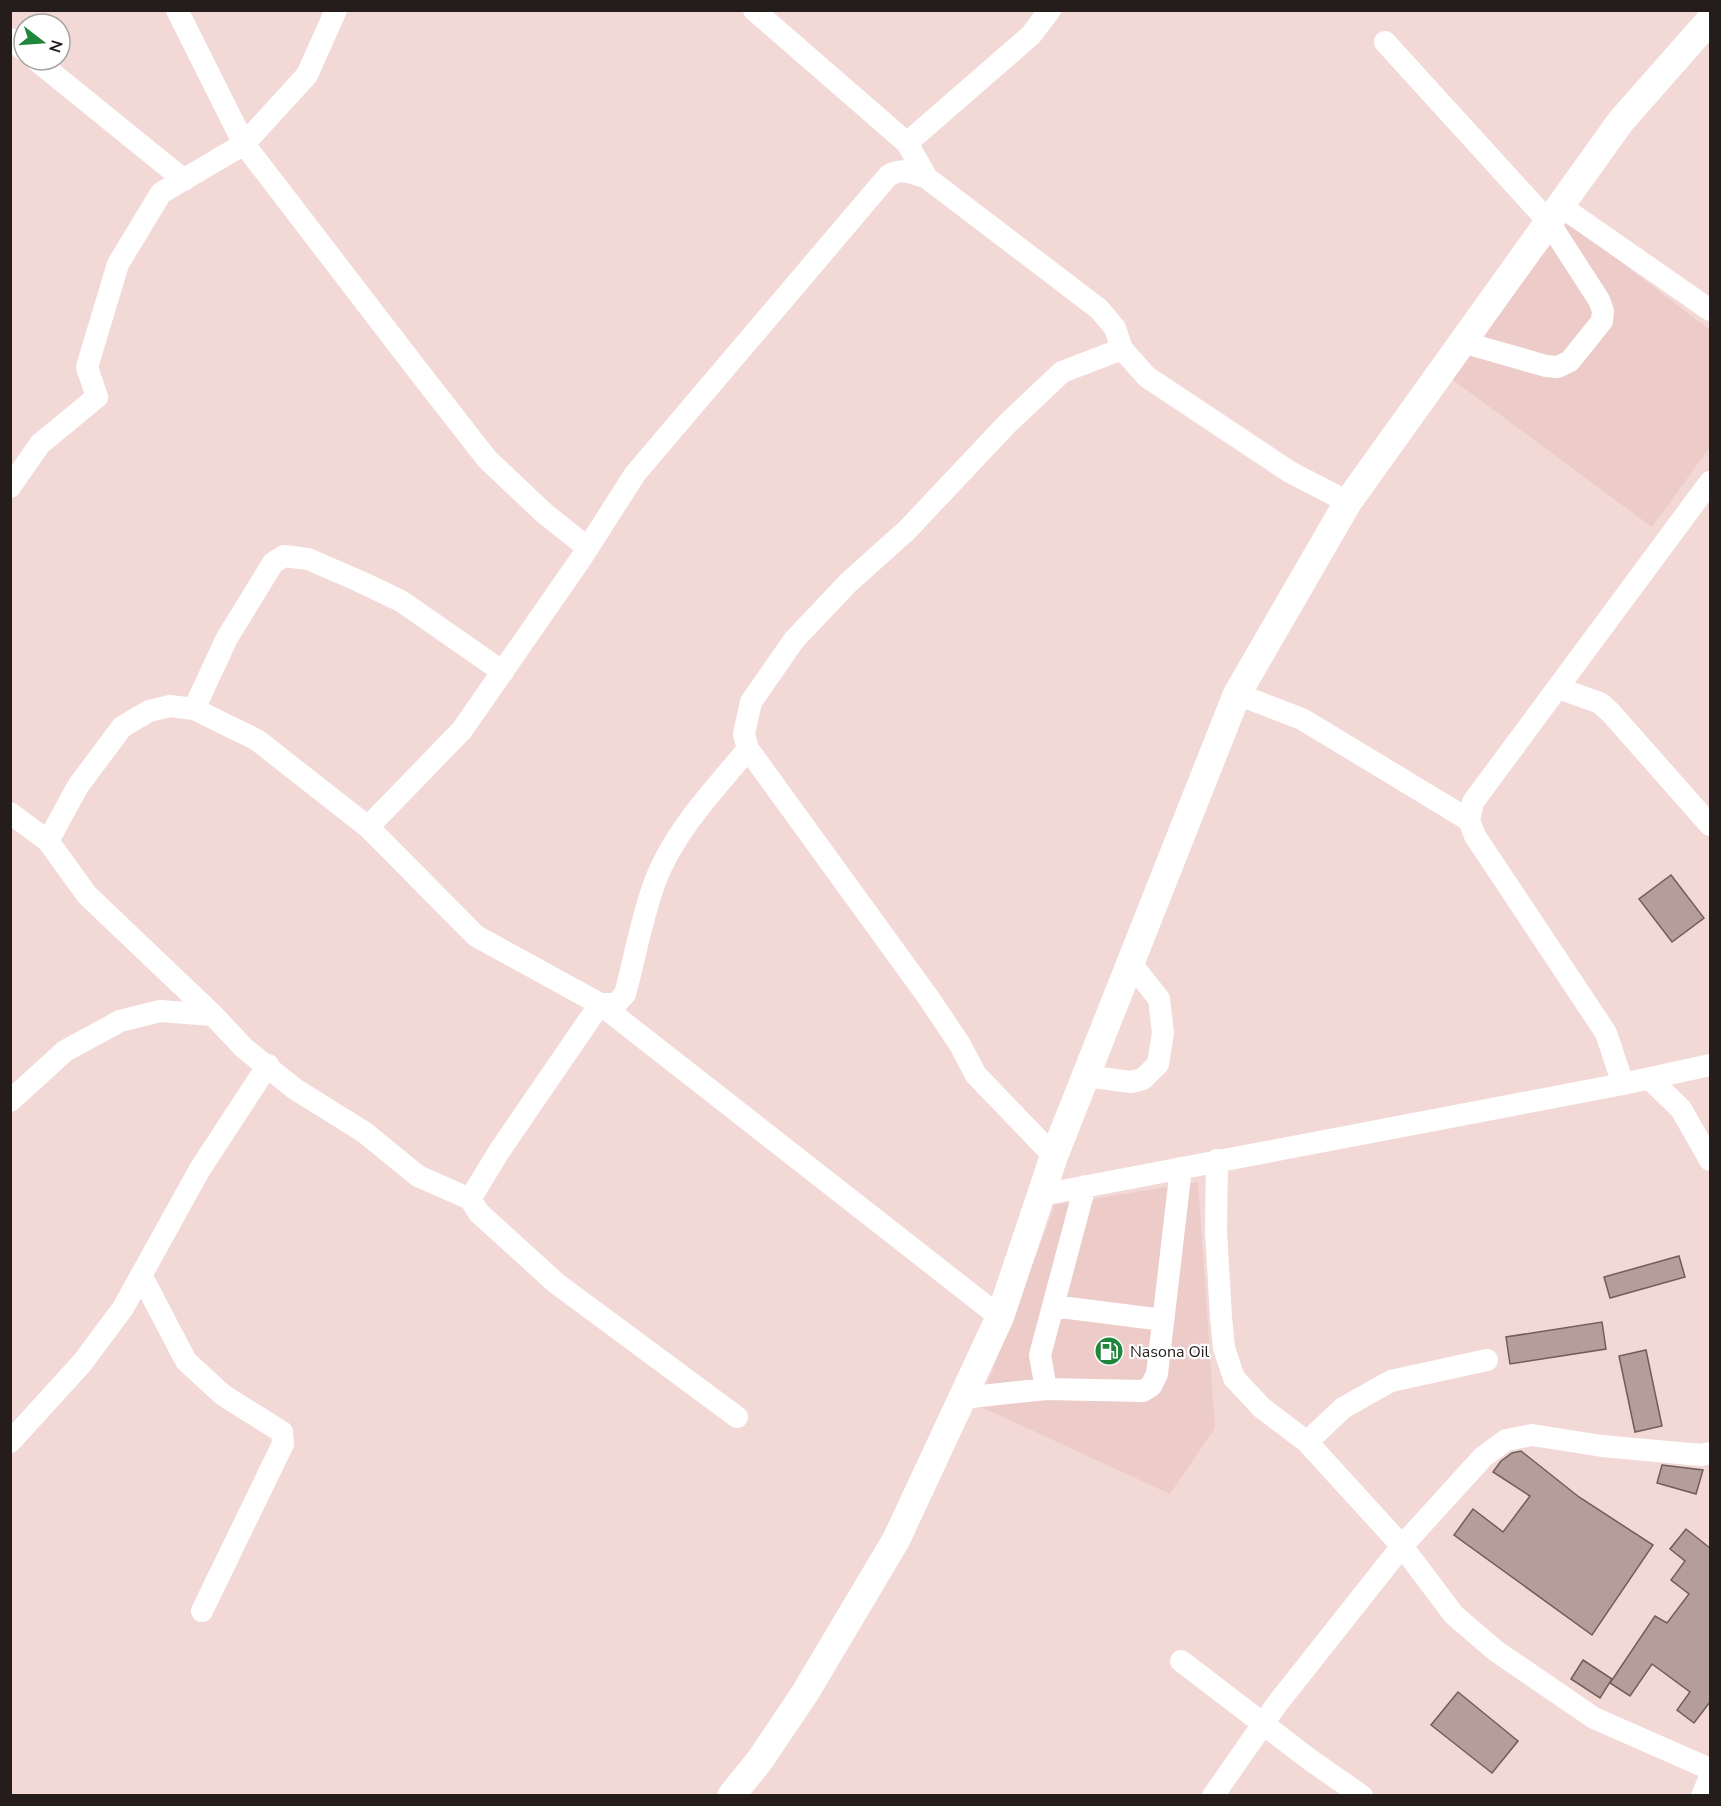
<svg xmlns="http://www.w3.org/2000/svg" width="1721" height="1806" viewBox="0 0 1721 1806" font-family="'Nunito Sans',sans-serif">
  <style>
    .built { fill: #eccbc8 }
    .building { fill: #b49d9b; stroke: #725d5b; stroke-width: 1.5 }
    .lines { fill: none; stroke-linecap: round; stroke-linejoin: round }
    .minor { stroke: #fff; stroke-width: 22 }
    .major { stroke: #fff; stroke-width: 28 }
    .labels { text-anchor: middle; stroke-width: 4.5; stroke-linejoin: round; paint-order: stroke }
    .poi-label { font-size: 16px; fill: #251c1c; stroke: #fff; text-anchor: start }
  </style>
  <rect width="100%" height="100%" fill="#f2d9d6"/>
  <path class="built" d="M1568,222L1710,330V447L1652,527L1449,377Z
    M1198,1182L1215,1428L1170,1494L979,1406L1055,1205Z"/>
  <path class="building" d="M1671,875L1704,918L1672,942L1639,899Z
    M1679,1256L1685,1277L1610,1298L1604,1277Z
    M1602,1322L1606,1349L1510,1364L1506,1337Z
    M1646,1350L1662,1426L1635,1432L1619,1356Z
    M1521,1451L1579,1497L1653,1545L1592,1635L1454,1535L1473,1509L1503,1532L1530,1496L1493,1472L1501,1461L1512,1453Z
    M1662,1465L1703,1470L1696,1494L1657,1483Z
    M1686,1529L1710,1548V1702L1694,1723L1677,1710L1690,1692L1652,1664L1630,1696L1610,1683L1655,1616L1667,1623L1689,1594L1671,1580L1685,1561L1670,1549Z
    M1583,1660L1612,1679L1600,1698L1571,1679Z
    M1458,1692L1518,1741L1492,1773L1431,1725Z"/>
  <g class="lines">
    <path class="minor" d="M177,10L244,144L416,368L487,459L544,513L588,548
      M754,10L907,143L927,178
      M10,39L24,50
      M1385,42L1548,221L1599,300L1603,311L1602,321L1570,361L1558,367L1546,366L1462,342
      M36,60L184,180
      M907,143L1031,35L1050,10
      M1559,205L1710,310
      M10,487L40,444L97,397L87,367L118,264L161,193L244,144L307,75L336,10
      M1558,688L1600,703L1611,713L1710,825
      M1237,694L1302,719L1469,820
      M194,709L227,638L273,563L284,556L308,559L359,581L401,601L503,672
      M10,813L48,841L87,895L213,1015
      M368,827L462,730L580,560L635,474L888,176C902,167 913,173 927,178L1099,309L1115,328L1122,349L1147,377L1290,472L1348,502
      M48,841L78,786L122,727L149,711L170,706L194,709L257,740L368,827L476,936L600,1004L1000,1317
      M1085,1076L1131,1082L1143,1079L1158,1064L1163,1033L1159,999L1130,962
      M1650,1079L1681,1109L1710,1160
      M1623,1084L1606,1033L1475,836L1469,820L1473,802L1710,482
      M10,1101L65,1051L120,1021L160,1011L213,1015L244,1048L295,1089L364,1132L418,1176L470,1199L500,1150L600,1004H616L625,994C635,957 642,916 656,879C676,829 714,790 748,749
      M1054,1156L976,1075L959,1043L928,997L748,749L744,734L751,702L794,640L848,583L907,530L1007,424L1062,372L1122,349
      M1217,1160L1216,1231L1221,1317L1224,1348L1234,1378L1262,1408L1307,1442L1402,1546L1454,1615L1496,1651L1594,1718L1710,1769
      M1041,1195L1623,1084L1710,1065
      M470,1199L479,1213L556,1283L737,1417
      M141,1275L186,1361L223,1395L282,1432L283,1444L202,1611
      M1053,1306L1163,1320
      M1046,1389L1143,1391L1151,1386L1157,1374L1181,1168
      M962,1398L1046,1389L1040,1355L1085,1186
      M10,1442L82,1363L123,1308L200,1169L268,1065
      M1307,1442L1343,1408L1391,1381L1487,1360
      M1181,1661L1309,1759L1362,1796
      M1213,1796L1277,1704L1402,1546L1483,1457L1506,1440L1532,1435L1602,1446L1701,1455L1710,1453
      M1702,1796L1710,1777"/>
    <path class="major" d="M731,1796L760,1760L805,1693L896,1540L1000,1317L1054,1156L1237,694L1348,502L1621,121L1710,20"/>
  </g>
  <defs>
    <g id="fuel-disc" transform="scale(1.5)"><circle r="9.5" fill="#20863b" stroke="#fff"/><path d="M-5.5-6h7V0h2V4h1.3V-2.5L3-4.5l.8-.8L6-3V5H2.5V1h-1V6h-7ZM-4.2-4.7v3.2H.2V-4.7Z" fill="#fff"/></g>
  </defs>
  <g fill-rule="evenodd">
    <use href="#fuel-disc" x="1109" y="1351"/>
  </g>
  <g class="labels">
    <g class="poi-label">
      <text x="1130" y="1357">Nasona Oil</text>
    </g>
  </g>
  <rect width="1721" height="1806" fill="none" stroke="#251c1c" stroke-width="24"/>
  <g transform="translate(42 42) rotate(107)"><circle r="28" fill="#ffffff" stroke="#a8a4a4" stroke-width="1.5"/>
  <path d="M0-4.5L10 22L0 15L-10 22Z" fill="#20863b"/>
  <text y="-9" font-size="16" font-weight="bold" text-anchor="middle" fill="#251c1c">N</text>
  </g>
</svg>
